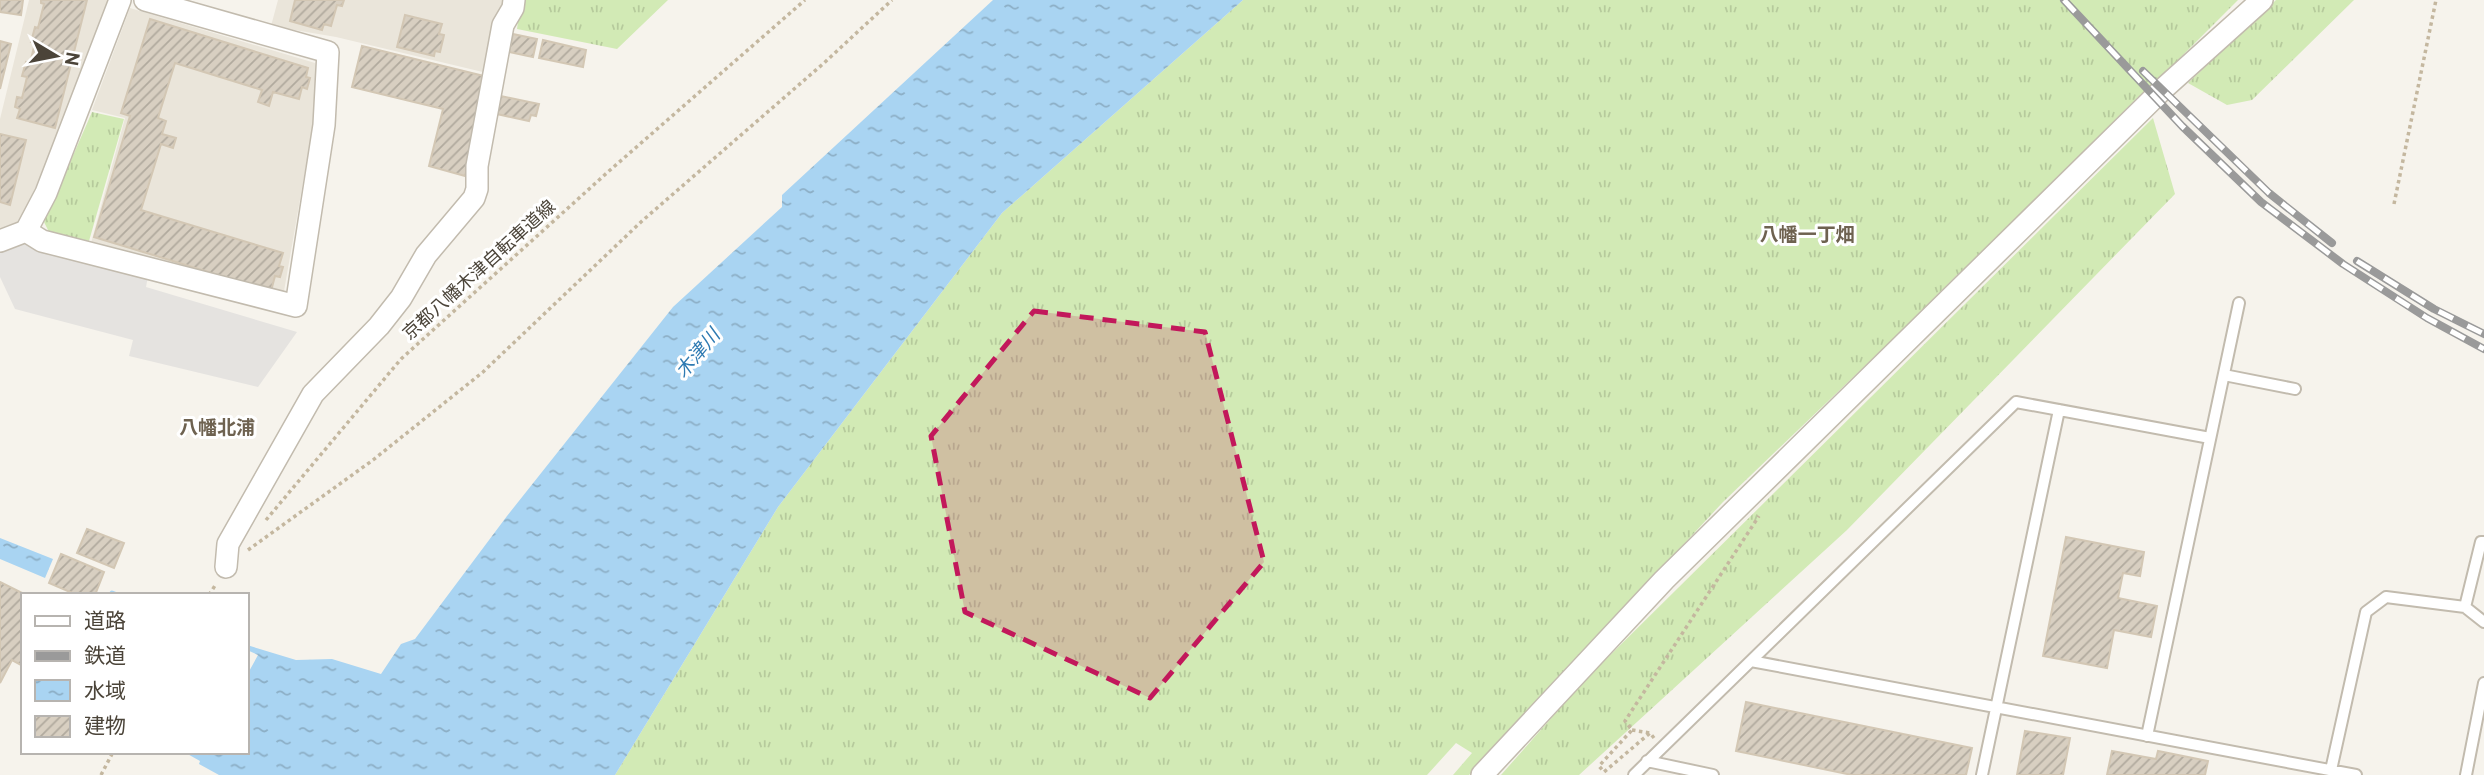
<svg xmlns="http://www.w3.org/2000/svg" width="2484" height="775" viewBox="0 0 2484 775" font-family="Overpass,'Noto Sans JP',sans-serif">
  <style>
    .residential { fill: #eae5da }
    .grass { fill: url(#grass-tufts) }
    .parking { fill: #e5e3e0 }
    .water { fill: url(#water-ripples) }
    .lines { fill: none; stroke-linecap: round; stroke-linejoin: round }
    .stream { stroke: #a9d4f2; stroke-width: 5 }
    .building { fill: url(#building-hatch); stroke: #d3c7b4; stroke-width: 2 }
    .service-casing { stroke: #c2bbae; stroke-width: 14 }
    .minor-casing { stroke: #c2bbae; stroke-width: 24 }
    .path { stroke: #c4b79f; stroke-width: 3.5; stroke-dasharray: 3.5 3.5; stroke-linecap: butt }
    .service { stroke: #fff; stroke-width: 10 }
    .minor { stroke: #fff; stroke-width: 21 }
    .rail-casing { stroke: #9a9a9a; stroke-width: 8 }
    .rail { stroke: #fff; stroke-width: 5; stroke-dasharray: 16; stroke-linecap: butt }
    .marked { fill: #c2185b; fill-opacity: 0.2; stroke: #c2185b; stroke-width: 5; stroke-dasharray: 14 9; stroke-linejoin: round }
    .labels { text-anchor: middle; stroke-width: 6; stroke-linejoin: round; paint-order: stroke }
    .street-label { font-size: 18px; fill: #4b4439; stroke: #fff }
    .neighbourhood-label { font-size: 19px; font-weight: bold; fill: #6e6250; stroke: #fff }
    .water-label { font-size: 19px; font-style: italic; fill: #2e7ab2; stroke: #fff }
  </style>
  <defs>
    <pattern id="grass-tufts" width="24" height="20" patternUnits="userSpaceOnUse" patternTransform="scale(1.75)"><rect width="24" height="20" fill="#d2eab5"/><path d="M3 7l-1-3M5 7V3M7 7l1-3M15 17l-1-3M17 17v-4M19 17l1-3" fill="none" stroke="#b6ca9c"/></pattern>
    <pattern id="water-ripples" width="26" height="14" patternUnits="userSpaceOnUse" patternTransform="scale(1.75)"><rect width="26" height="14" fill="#a9d4f2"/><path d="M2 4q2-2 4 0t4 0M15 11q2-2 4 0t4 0" fill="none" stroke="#8caec5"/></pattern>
    <pattern id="building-hatch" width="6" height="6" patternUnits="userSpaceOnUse" patternTransform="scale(1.75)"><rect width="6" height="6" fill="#d8cfc1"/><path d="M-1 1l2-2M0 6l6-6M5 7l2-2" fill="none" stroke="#b1aa9e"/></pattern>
  </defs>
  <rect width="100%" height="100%" fill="#f6f3ec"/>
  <path class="residential" d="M29,0H111L63,131L16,227L0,232V119Z
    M278,0H505L487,73L336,37L271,26Z
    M130,8L315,63L321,79L283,297L91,243L125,118L92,110Z"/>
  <path class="grass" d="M521,0H668L617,49L517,29Z
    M1243,0H2238L2166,72L2137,98L1990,246L1956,276L1896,336L1723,502L1469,775H1453L1472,753L1456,743L1427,775H615L778,507L1002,213Z
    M2276,0H2354L2252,100L2227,105L2188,83Z
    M92,112L124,119L89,241L49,232L44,222Z
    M2153,118L2175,194L1847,530L1579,775H1501L1583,682Z"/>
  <path class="parking" d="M21,243L148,276L146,287L297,332L258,387L129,356L133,340L15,309L0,277V248Z"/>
  <path class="water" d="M993,0H1243L1002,213L778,507L615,775H219L199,764L200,761L184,752H247V675L258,655L247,650V645L296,660L332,659L381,674L401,644L415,639L507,516L673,307L782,207V195Z
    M0,538L53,559L45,578L0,559Z"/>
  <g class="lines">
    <path class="stream" d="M112,593L117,595"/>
  </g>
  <path class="building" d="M0,0H23L21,15L0,12Z
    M41,0H87L55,128L17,118L20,109L15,107L17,97L22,98L27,77L22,76L26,62L30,63L35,43L31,42L35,27L38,28L44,4L41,3Z
    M295,0H344L342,6L337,5L331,26L324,24L322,30L290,21Z
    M405,15L442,24L439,34L444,35L440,52L435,51L434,56L397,47Z
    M150,19L308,68L306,77L310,78L307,89L302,87L299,99L273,92L269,106L258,102L262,90L175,63L158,118L166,121L162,134L176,138L173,148L161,144L141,210L283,253L279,266L283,267L280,277L275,276L271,291L94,237L130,116L121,113Z
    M513,34L537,39L533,57L509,52Z
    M543,40L586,50L583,67L539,58Z
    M0,41L11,44L0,89Z
    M362,46L484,76L477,107L483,108L465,176L429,166L443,109L352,87Z
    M496,95L539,104L536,116L531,115L529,121L492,113Z
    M0,134L26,140L10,205L0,202Z
    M87,529L124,543L114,568L77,553Z
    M2066,537L2144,552L2140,576L2123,573L2118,598L2157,606L2151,637L2114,630L2107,668L2043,656Z
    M61,554L104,572L95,595H77L49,583Z
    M0,582L26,595H23V666L12,660L0,683Z
    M1746,702L1972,748L1966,775H1852L1736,751Z
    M2025,731L2070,738L2063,775H2017Z
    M2112,751L2156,759L2158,751L2208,761L2205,775H2107Z"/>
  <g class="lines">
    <g class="service-casing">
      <path id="service" d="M2224,375L2295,389
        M2484,542H2481L2465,607L2484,622
        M1751,661L2356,775
        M2147,736L2239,303
        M1647,761L1713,775
        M2331,770L2366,612L2386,597L2465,607
        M1634,775L2016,402L2210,438
        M1982,775L2059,410
        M2466,775L2484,683"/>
    </g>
    <g class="minor-casing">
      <path id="minor" d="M26,231L42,241L296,306L324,125L328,52L145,0
        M0,241L26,231L46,193L120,0
        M226,567L228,544L313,394L379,326L401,298L426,255L474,198L477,189V166L503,25L513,8L514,0
        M1482,775L1664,580L2163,89L2262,0"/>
    </g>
    <path class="path" d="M2394,204L2436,0
      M266,520L401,359L609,171L805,0
      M248,550L373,460L483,372L642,221L824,63L892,0
      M209,595L216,584
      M1632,730L1650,733
      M1654,738L1650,733L1604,772L1599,766L1632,730L1625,721L1759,516
      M101,775L113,752"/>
    <use href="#service" class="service"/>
    <use href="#minor" class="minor"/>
    <g class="rail-casing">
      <path id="rail" d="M2064,0L2182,126L2261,202L2343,264L2427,318L2484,349
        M2143,71L2269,193L2332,243
        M2357,261L2434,309L2484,334"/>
    </g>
    <use href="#rail" class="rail"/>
  </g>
  <path class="marked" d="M1034,311L1205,332L1264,562L1150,698L965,612L931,436Z"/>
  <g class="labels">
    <g class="street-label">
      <text transform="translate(479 270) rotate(-42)" y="6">京都八幡木津自転車道線</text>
    </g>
    <g class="neighbourhood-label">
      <text x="1807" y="241">八幡一丁畑</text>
      <text x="217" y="434">八幡北浦</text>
    </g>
    <g class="water-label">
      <text transform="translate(697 353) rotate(-50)" y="7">木津川</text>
    </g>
  </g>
  <rect x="21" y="593" width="228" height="161" fill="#ffffff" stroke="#b7b4b0" stroke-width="2"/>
  <rect x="35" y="616" width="35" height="10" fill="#ffffff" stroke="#b7b4b0" stroke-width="2"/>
  <text x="84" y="628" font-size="21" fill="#4b4439">道路</text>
  <rect x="35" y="651" width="35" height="10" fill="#9a9a9a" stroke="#b7b4b0" stroke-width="2"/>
  <text x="84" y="663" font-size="21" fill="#4b4439">鉄道</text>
  <rect x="35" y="680" width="35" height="21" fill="url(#water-ripples)" stroke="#b7b4b0" stroke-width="2"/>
  <text x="84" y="698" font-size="21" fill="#4b4439">水域</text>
  <rect x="35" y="716" width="35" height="21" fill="url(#building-hatch)" stroke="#b7b4b0" stroke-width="2"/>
  <text x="84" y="733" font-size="21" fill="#4b4439">建物</text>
  <g transform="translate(56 56) rotate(100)" stroke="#ffffff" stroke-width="5" paint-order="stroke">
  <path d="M0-5L12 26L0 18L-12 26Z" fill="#4b4439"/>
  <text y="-10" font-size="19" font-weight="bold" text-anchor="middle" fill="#4b4439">N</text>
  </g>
</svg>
